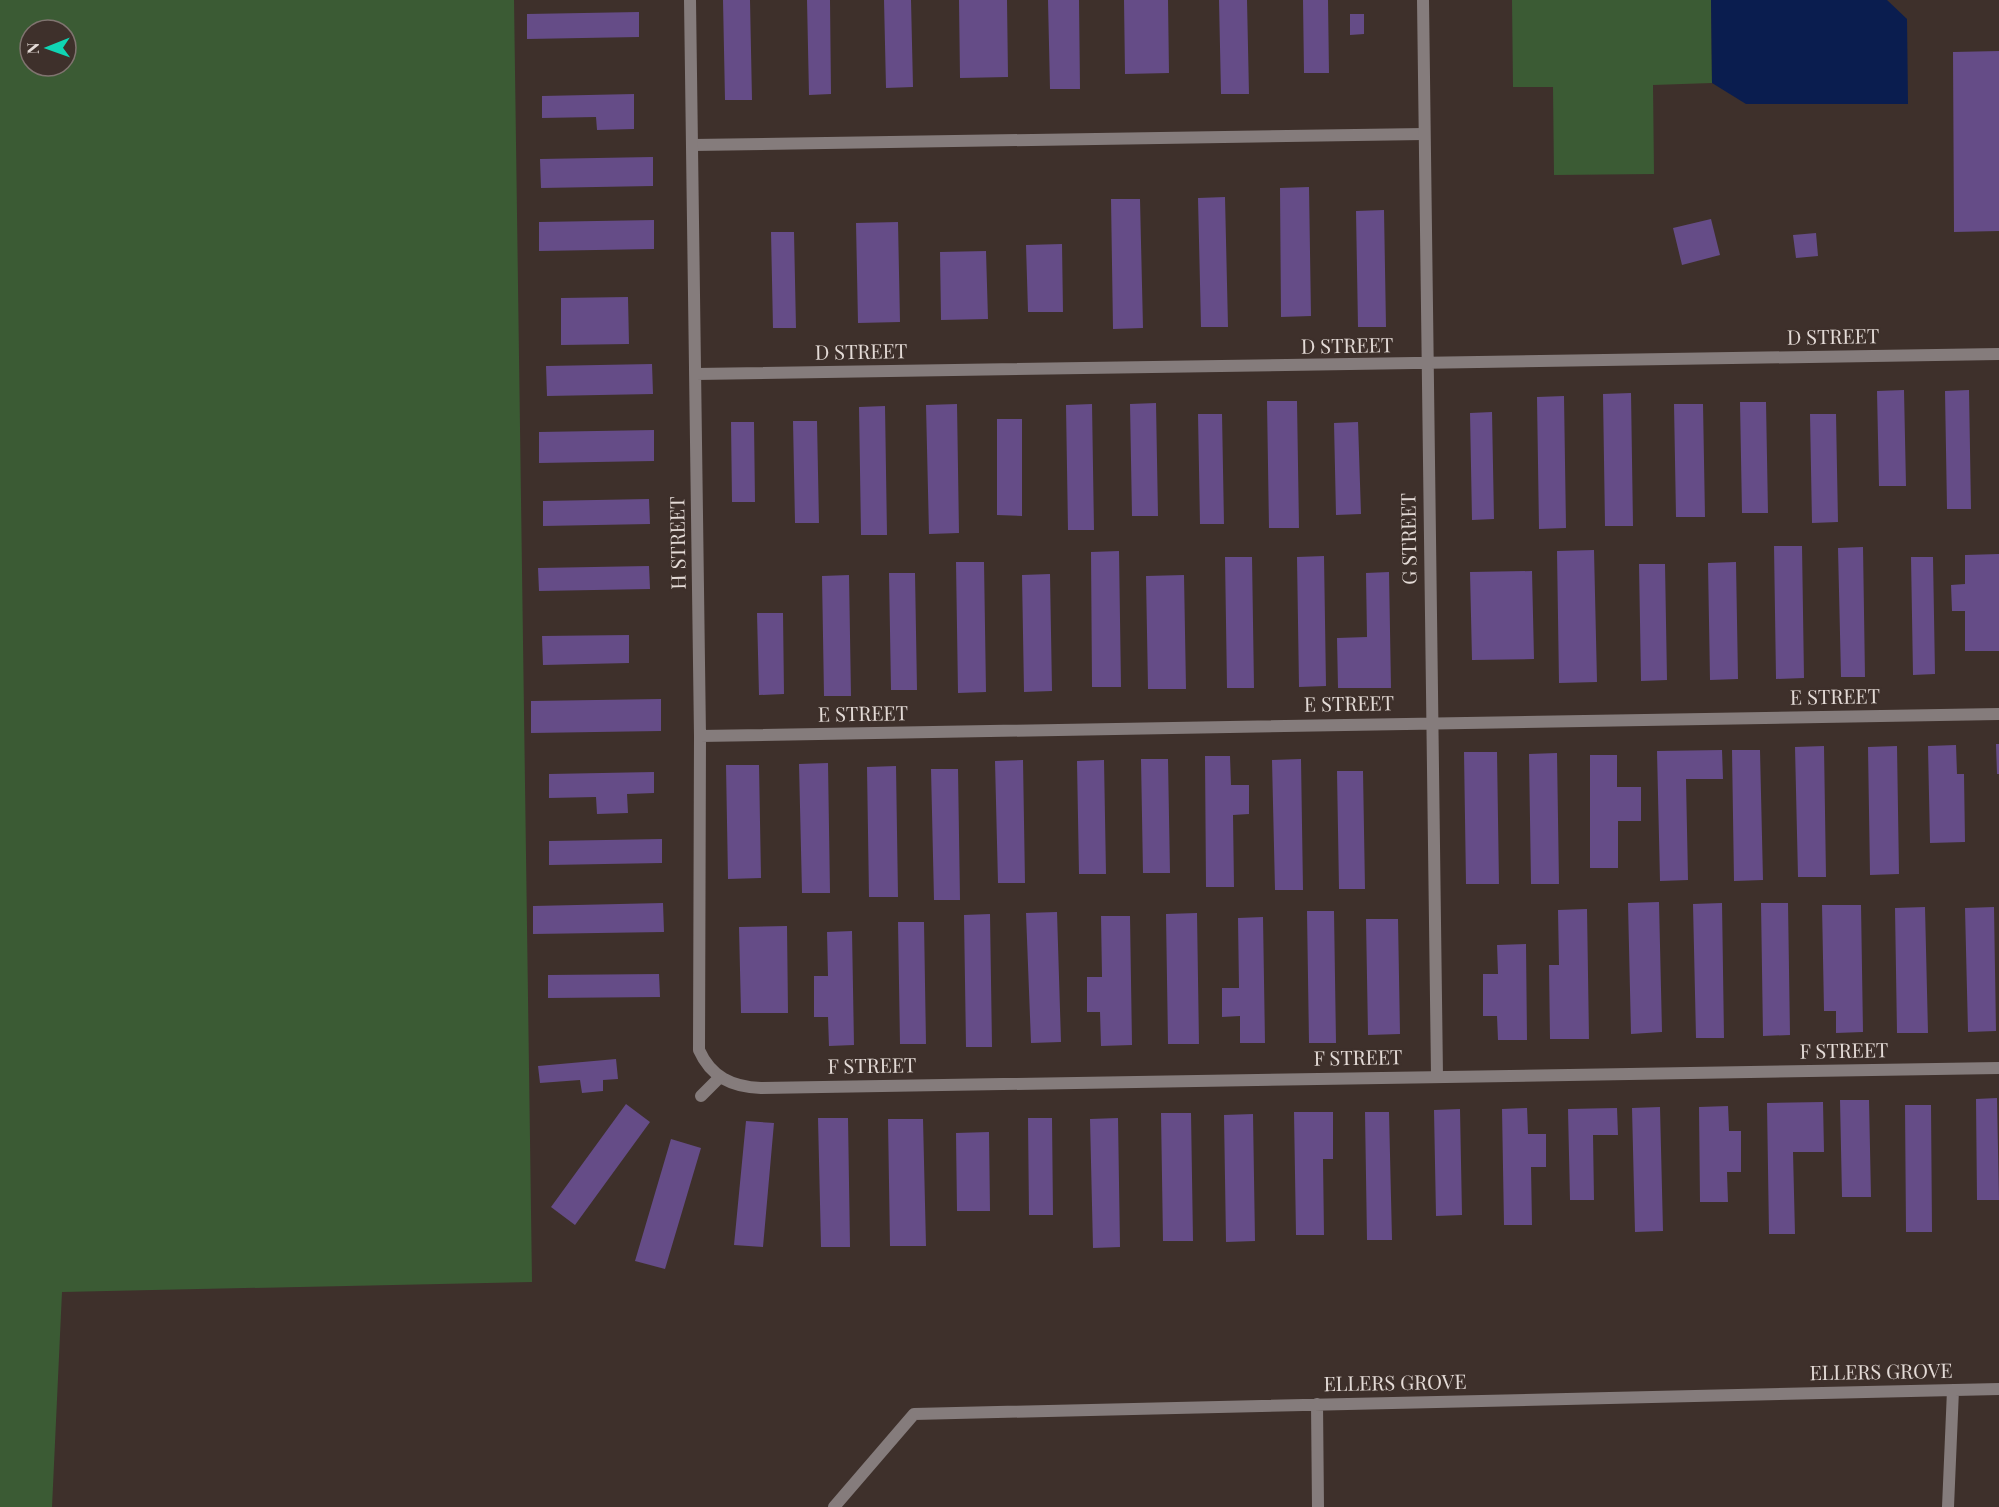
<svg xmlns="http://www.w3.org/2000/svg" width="1999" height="1507" viewBox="0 0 1999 1507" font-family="'Playfair Display',serif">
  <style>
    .green { fill: #3b5b34; fill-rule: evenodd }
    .water { fill: #0a1d4f }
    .building { fill: #654c87 }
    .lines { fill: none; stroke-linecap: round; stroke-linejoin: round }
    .lane { stroke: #857c7c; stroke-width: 12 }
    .street { stroke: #857c7c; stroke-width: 12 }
    .labels { text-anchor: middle; stroke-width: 4.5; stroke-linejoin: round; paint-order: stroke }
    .street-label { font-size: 20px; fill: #e4dbd7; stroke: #3e302b }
  </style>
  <rect width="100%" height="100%" fill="#3e302b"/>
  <path class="green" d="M0,0H514L532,1282L62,1292L52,1507H0ZM30,30H66V66H30Z
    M1512,0H1711L1712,83L1653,85L1654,174L1554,175L1553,87H1513Z"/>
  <path class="water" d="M1711,0H1887L1907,19L1908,104H1746L1712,83Z"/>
  <path class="building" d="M723,0H750L752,100H725Z
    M807,0H830L831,94L809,95Z
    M884,0H911L913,87L886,88Z
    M959,0H1007L1008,77L960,78Z
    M1048,0H1079L1080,89H1050Z
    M1124,0H1168L1169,73L1125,74Z
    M1219,0H1247L1249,94H1221Z
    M1303,0H1328L1329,73H1304Z
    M639,12V37L527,39V14Z
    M1350,14H1364V34L1350,35Z
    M1999,51V231L1954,232L1953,52Z
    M634,94V129L597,130L596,117L542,118V96Z
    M653,157V186L541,188L540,159Z
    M1309,187L1311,316L1281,317L1280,188Z
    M1225,197L1228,327H1201L1198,198Z
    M1111,199H1140L1143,328L1113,329Z
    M1384,210L1386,327H1358L1356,211Z
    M1711,219L1720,255L1682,265L1673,228Z
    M654,220V249L539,251V222Z
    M898,222L900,322L858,323L856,223Z
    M771,232H794L796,328H773Z
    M1816,233L1818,256L1796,258L1793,235Z
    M1062,244L1063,312H1028L1026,245Z
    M986,251L988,319L941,320L940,252Z
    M628,297L629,344L561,345V298Z
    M652,364L653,394L547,396L546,366Z
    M1904,390L1906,486H1879L1877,391Z
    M1969,390L1971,509H1947L1945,391Z
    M1631,393L1633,526H1605L1603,394Z
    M1564,396L1566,528L1539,529L1537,397Z
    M1267,401H1297L1299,528H1269Z
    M1740,402H1766L1768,513H1742Z
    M1156,403L1158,516H1132L1130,404Z
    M957,404L959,533L929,534L926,405Z
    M1092,404L1094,530H1068L1066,405Z
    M1674,404H1703L1705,517H1676Z
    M885,406L887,535H861L859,407Z
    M1492,412L1494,519L1472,520L1470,413Z
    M1198,414H1222L1224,524H1200Z
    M1810,414H1836L1838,522L1812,523Z
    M997,419H1022V516L997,515Z
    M793,421H817L819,523H795Z
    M731,422H754L755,502H732Z
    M1358,422L1361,514L1336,515L1334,423Z
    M654,430V461L539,463V432Z
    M649,499L650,524L543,526V501Z
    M1774,546H1802L1804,678L1776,679Z
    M1863,547L1865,677H1841L1838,548Z
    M1594,550L1597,682L1559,683L1557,551Z
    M1119,551L1121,687H1092L1091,552Z
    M1999,554V651H1965V611H1952L1951,585L1965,584V555Z
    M1324,556L1326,686L1299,687L1297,557Z
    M1225,557H1252L1254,688H1227Z
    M1911,557H1933L1935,674L1913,675Z
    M956,562H984L986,692L958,693Z
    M1736,562L1738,679L1710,680L1708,563Z
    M1639,564H1665L1667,680L1641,681Z
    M649,566L650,589L539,591L538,568Z
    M1532,571L1534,659L1472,660L1470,572Z
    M1389,572L1391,688H1338L1337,638L1367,637L1366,573Z
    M889,573H915L917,690H891Z
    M1050,574L1052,691L1024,692L1022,575Z
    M849,575L851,696H824L822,576Z
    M1184,575L1186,689H1148L1146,576Z
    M757,613H783L784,694L759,695Z
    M629,635V663L543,665L542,636Z
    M661,699V731L531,733V701Z
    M1996,744H1999V774H1997Z
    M1956,745L1957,774H1964L1965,842L1930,843L1928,746Z
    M1824,746L1826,877H1798L1795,747Z
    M1897,746L1899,874L1870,875L1868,747Z
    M1722,750L1723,779H1686L1688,880L1660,881L1657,751Z
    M1732,750H1760L1763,880L1734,881Z
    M1464,752H1497L1499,884H1466Z
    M1557,753L1559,884H1531L1529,754Z
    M1590,755H1617V787H1641V821H1618V868H1590Z
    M1205,756H1230L1231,785H1249V814L1233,815L1234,887H1206Z
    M1141,759H1168L1170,873H1143Z
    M1301,759L1303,890H1275L1272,760Z
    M1023,760L1025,883H998L995,761Z
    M1104,760L1106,874H1079L1077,761Z
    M828,763L830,893H802L799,764Z
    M726,765H759L761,878L728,879Z
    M896,766L898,897H869L867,767Z
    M931,769H958L960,900H934Z
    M1337,771H1363L1365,889H1339Z
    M654,772V793L627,794L628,813L597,814L596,797L549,798V774Z
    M662,839V863L549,865V841Z
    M1659,902L1662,1032L1631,1034L1628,903Z
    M663,903L664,932L533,934V906Z
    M1722,903L1724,1038H1696L1693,904Z
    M1761,903H1788L1790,1035L1763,1036Z
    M1822,905H1861L1863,1032L1836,1033V1011H1824Z
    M1925,907L1928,1033H1897L1895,908Z
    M1994,907L1996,1031L1968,1032L1965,908Z
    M1587,909L1589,1039H1550L1549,965H1559L1558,910Z
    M1307,911H1334L1336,1043H1309Z
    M1057,912L1061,1042L1031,1043L1026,913Z
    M1197,913L1199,1044H1168L1166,914Z
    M990,914L992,1047H966L964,915Z
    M1101,916H1130L1132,1045L1101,1046L1100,1012H1087V977H1102Z
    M1263,917L1265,1043H1240V1016L1222,1017V988H1239L1238,918Z
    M1366,919H1398L1400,1034L1368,1035Z
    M898,922H924L926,1044H900Z
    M787,926L788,1013H741L739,927Z
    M852,931L854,1045L829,1046L828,1017H814V976H828L827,932Z
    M1526,944L1527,1040H1498L1497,1016H1483V974H1498L1497,945Z
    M659,974L660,997L548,998V975Z
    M616,1059L618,1079L603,1080V1091L582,1093L580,1080L540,1083L538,1066Z
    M1997,1098L1999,1200H1977L1976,1099Z
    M1840,1100H1869L1871,1197H1842Z
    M1823,1102L1824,1152H1793L1795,1234H1769L1767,1103Z
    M626,1104L650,1122L575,1225L551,1207Z
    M1905,1105H1931L1932,1232H1906Z
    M1728,1106L1729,1131H1741V1172H1727L1728,1202H1700L1699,1107Z
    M1660,1107L1663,1231L1635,1232L1632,1108Z
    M1527,1108L1528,1134H1546V1167H1531L1532,1225H1504L1502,1109Z
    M1617,1108L1618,1135H1593L1594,1200H1570L1568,1109Z
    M1460,1109L1462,1215L1436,1216L1434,1110Z
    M1294,1112H1333V1159H1323L1324,1235H1296Z
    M1365,1112H1389L1392,1240H1367Z
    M1161,1113H1191L1193,1241H1163Z
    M1253,1114L1255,1241L1226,1242L1224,1115Z
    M818,1118H848L850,1247H821Z
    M1028,1118H1052L1053,1215H1029Z
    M1118,1118L1120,1247L1093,1248L1090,1119Z
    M888,1119H923L926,1246H890Z
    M746,1121L774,1123L763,1247L734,1245Z
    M989,1132L990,1211H957L956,1133Z
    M671,1139L701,1148L665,1269L635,1261Z"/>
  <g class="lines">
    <path class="lane" d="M693,145L1424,134"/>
    <path class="street" d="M690,0L700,736L699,1050C711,1077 732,1087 761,1088L1999,1068
      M1423,0L1437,1076
      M696,374L1999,354
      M700,736L1999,714
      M701,1096L720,1077
      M1317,1404L1318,1507
      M834,1507L914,1414L1999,1389
      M1948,1507L1953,1390"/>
  </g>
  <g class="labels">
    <g class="street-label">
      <text transform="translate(1833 337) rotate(-1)" y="7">D STREET</text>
      <text transform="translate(1347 346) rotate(-1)" y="7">D STREET</text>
      <text transform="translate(861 352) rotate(-1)" y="7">D STREET</text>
      <text transform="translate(1409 539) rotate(-91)" y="7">G STREET</text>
      <text transform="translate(678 543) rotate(-91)" y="7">H STREET</text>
      <text transform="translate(1835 697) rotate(-1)" y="7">E STREET</text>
      <text transform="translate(1349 704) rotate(-1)" y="7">E STREET</text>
      <text transform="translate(863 714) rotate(-1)" y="7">E STREET</text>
      <text transform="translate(1844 1051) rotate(-1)" y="7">F STREET</text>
      <text transform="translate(1358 1058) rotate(-1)" y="7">F STREET</text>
      <text transform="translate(872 1066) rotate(-1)" y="7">F STREET</text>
      <text transform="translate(1881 1372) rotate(-1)" y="7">ELLERS GROVE</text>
      <text transform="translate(1395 1383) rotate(-1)" y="7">ELLERS GROVE</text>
    </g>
  </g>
  <g transform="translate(48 48) rotate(269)"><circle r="28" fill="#3e302b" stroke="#807470" stroke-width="1.5"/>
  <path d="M0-4.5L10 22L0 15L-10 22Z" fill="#10d5b4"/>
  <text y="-9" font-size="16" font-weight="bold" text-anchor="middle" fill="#e4dbd7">N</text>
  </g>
</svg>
